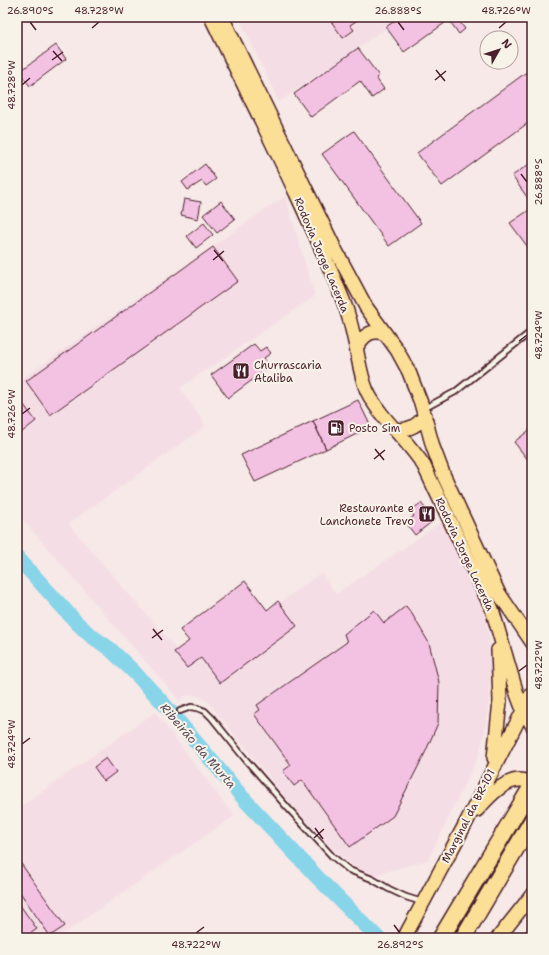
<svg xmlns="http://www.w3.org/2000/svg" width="549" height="955" viewBox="0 0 549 955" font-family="'Shantell Sans',sans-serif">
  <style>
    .built { fill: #f5dde6 }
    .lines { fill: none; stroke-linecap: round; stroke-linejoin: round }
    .river { stroke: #88d4e9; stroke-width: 15 }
    .building { fill: #f3c1e2; stroke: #4a1f2b }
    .service-casing { stroke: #4a1f2b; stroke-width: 8 }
    .primary-casing { stroke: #4a1f2b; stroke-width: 16 }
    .motorway-casing { stroke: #4a1f2b; stroke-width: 19 }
    .service { stroke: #f7f3e8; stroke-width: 4.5 }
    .primary { stroke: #fbdf96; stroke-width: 13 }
    .motorway { stroke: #fbdf96; stroke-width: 16 }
    .ticks { fill: none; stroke: #4a1f2b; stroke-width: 1.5 }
    .labels { text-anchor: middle; stroke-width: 4; stroke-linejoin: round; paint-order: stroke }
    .street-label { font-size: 11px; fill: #4a1f2b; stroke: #f7f3e8 }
    .poi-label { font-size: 11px; fill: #4a1f2b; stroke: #f7f3e8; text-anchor: start }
    .water-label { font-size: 12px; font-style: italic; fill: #5a4c5a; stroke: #f7f3e8 }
    .neatline { fill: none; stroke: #4a1f2b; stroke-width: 1.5 }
    .ticks-label { font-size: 10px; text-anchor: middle; fill: #4a1f2b }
  </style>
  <rect width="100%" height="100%" fill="#f6e9e7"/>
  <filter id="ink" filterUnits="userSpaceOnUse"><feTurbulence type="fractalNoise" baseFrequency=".025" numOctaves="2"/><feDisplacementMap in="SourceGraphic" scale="8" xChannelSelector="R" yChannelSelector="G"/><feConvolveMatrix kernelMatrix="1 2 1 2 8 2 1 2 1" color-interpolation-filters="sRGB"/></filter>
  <g filter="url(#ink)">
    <path class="built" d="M239,17H402L279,102Z
      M285,196L315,296L180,388L206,426L68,524L191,666L321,573L336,594L445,520L485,615L489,635L491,661L490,689L486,727L478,757L428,860L381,873L370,881L329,845L291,804L208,702L203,698L193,695L185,696L179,700L17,513V382Z
      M155,712L234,816L57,938H17V809Z"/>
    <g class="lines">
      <path class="river" d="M17,557L76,622L90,635L110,649L135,673L163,703L244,799L318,878L378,938"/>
    </g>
    <path class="building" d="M328,17H362L350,25L354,30L343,38Z
      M400,17H456L465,29L459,34L449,20L404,52L386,27Z
      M56,45L66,59L30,86L19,72Z
      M358,48L379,76L376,78L384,89L372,98L360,81L311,117L294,94Z
      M532,68V120L442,186L417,153Z
      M354,131L421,223L389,246L322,154Z
      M532,162V204L512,176Z
      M205,164L216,179L206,186L202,181L188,190L182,182Z
      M184,199L201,202L198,219L181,215Z
      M221,201L235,219L217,233L203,215Z
      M532,208V248L530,250L510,223Z
      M204,223L213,235L196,248L187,236Z
      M213,247L238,281L50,415L26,381Z
      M254,344L260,351L266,347L271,353L264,358L270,367L228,398L211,375Z
      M17,396L36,421L17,436Z
      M358,400L371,427L326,449L313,421Z
      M313,421L326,449L255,482L241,455Z
      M532,428V465L514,442Z
      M421,503L434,520L415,535L406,523L414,516L410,511Z
      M245,581L267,610L278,601L297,626L220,683L201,658L187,668L174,652L189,641L180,630Z
      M406,606L412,614L429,643L439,682L438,723L425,753L393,816L350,847L302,780L294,786L283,771L291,765L254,714L260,710L257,705L347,642L344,634L374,610L384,623Z
      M106,758L116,772L104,781L94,767Z
      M17,858L65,926L50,936L17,888Z
      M17,901L37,929L24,938H17Z
      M532,927V938H515Z"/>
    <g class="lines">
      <g class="service-casing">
        <path id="service" d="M425,408L455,392L532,331
          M180,711L191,707L197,708L205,711L212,718L246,760L287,807L332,856L349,870L372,879L389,889L406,897L422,902"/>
      </g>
      <g class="primary-casing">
        <path id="primary" d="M211,17C256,111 304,204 343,300C349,315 353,332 356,347C359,362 361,377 367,391C381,420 407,439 424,466L492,609L517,694L523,710L532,725
          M222,17L335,249L366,307L397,350L409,372L421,403L433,447L444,476L498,592L532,642
          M356,348C363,336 371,328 385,334
          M396,430C409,430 418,426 425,415
          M494,758L500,701L498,650
          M477,810C487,799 503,780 520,780C524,780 528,782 532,783
          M404,938L467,821L532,693
          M498,938L532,895"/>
      </g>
      <g class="motorway-casing">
        <path id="motorway" d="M441,938L532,786
          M463,938L532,821"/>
      </g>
      <use href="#service" class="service"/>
      <use href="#primary" class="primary"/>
      <use href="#motorway" class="motorway"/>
    </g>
  </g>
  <path class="ticks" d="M30,22L36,30M398,22L404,30M92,28L99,22M499,28L506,22M53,51L62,61M52,60L63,52M436,70L445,81M435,80L446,71M22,85L30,78M521,174L527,182M214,250L223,261M213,260L224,251M519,341L527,335M22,414L30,408M375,449L384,460M374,459L385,450M153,629L162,640M152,638L163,630M519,671L527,665M22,744L30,738M315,828L323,839M314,838L324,829M394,925L400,933M196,933L204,927"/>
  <defs>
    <g id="restaurant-square" transform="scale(0.9)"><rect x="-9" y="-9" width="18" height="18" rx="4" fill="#4a1f2b" stroke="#f7f3e8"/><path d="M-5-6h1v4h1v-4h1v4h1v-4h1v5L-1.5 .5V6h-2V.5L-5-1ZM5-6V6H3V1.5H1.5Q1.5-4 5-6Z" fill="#fff"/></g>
    <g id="fuel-square" transform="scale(0.9)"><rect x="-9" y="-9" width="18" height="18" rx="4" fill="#4a1f2b" stroke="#f7f3e8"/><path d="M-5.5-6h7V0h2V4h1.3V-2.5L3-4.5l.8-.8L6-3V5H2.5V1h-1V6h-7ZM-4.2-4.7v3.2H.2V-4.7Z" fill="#fff"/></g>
  </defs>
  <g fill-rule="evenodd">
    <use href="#restaurant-square" x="241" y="371"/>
    <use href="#fuel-square" x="336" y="428"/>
    <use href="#restaurant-square" x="427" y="514"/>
  </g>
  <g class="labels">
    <g class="street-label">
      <text transform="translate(322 255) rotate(67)" y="4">Rodovia Jorge Lacerda</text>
      <text transform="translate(465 554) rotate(65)" y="4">Rodovia Jorge Lacerda</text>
      <text transform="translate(468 816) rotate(-63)" y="4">Marginal da BR-101</text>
    </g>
    <g class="poi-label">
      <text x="254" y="369">Churrascaria<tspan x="254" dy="13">Ataliba</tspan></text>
      <text x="349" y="432">Posto Sim</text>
      <text x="414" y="512" text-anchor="end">Restaurante e<tspan x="414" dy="13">Lanchonete Trevo</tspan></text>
    </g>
    <g class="water-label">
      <text transform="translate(198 746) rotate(49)" y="4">Ribeirão da Murta</text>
    </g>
  </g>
  <rect width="549" height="955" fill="none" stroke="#f7f3e8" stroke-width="44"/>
  <g transform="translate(499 50) rotate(51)"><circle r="19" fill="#f7f3e8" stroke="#b29e9c"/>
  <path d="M0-3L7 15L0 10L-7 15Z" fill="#4a1f2b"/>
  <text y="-6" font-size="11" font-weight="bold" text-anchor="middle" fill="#4a1f2b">N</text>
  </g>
  <rect x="22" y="22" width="505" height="911" class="neatline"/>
  <g class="ticks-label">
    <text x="30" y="14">26.890°S</text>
    <text x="99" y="14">48.728°W</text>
    <text x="398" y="14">26.888°S</text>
    <text x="506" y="14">48.726°W</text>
    <text transform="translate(11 85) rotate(-90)" y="4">48.728°W</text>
    <text transform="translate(538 182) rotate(-90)" y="4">26.888°S</text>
    <text transform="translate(538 335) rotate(-90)" y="4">48.724°W</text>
    <text transform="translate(11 414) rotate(-90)" y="4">48.726°W</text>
    <text transform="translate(538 665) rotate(-90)" y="4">48.722°W</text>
    <text transform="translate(11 744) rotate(-90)" y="4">48.724°W</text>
    <text x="196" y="948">48.722°W</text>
    <text x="400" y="948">26.892°S</text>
  </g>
</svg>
